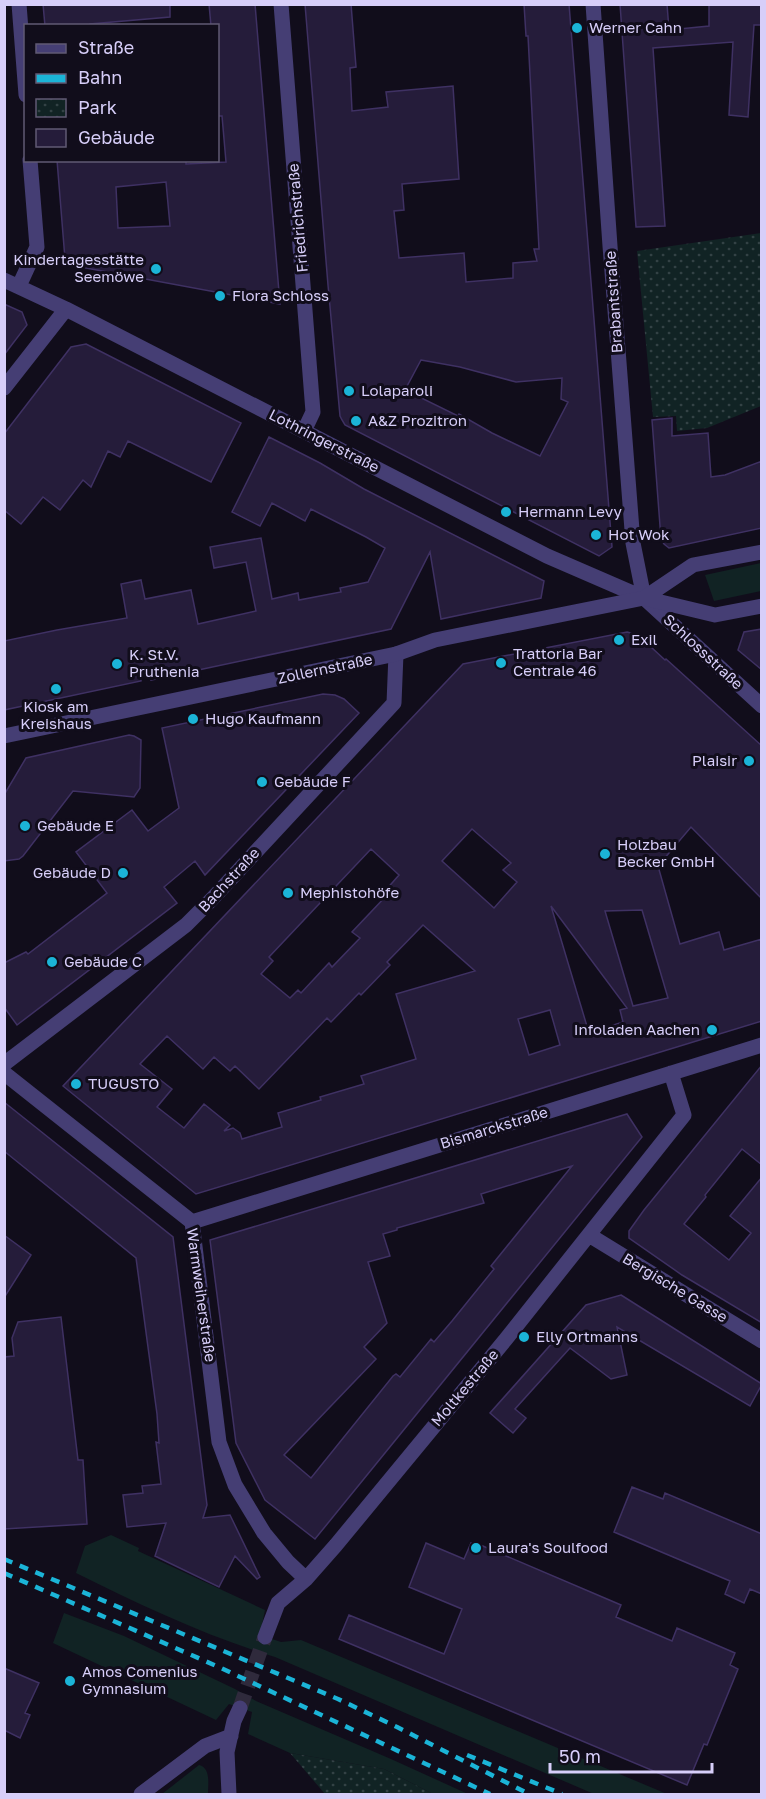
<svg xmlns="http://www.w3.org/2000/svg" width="766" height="1799" viewBox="0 0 766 1799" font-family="'Golos Text',sans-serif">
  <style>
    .grass { fill: #112324 }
    .park { fill: url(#park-dots) }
    .building { fill: #251c3a; stroke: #3f3163; stroke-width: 1.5; fill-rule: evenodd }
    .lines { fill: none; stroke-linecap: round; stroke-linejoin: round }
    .minor-tunnel { stroke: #2f2a3c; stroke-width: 15; stroke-dasharray: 15 8; stroke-linecap: butt }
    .minor { stroke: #453e74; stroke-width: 15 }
    .tertiary { stroke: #453e74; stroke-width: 15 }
    .rail { stroke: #1bb4d7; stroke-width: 4.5; stroke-dasharray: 9 8; stroke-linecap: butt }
    .poi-dot { fill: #1bb4d7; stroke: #110d1b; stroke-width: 2 }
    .labels { text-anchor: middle; stroke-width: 6; stroke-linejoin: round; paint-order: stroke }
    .poi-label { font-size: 15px; fill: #d7cef9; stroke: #110d1b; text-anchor: start }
    .street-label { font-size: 15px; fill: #d7cef9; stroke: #110d1b }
  </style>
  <defs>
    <pattern id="park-dots" width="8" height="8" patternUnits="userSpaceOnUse" patternTransform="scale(1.5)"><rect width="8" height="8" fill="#112324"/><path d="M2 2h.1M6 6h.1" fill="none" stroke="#334245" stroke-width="1.8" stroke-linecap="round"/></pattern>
  </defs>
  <rect width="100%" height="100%" fill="#110d1b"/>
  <path class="grass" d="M761,563V591L714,601L705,575Z
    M111,1535L139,1548L138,1551L265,1610L260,1635L281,1642L301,1640L667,1794H594L275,1657C206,1636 140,1605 76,1573L85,1546Z
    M64,1613L124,1636L235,1689L256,1701L391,1759L468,1794H433L384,1769L290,1753L248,1734L252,1712L229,1704L216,1720L53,1643Z
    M199,1765C211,1768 208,1784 208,1794H162Z"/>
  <path class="park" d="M761,233V406L707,428L677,431L676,416L653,417L637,251Z
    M290,1753L384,1769L433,1794H325Z"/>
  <path class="building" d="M43,4H170V17L90,24V26H45Z
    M209,4H255L280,304L70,265L65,259L57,160H186V164L226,162L222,116H218V26H211ZM166,182L170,226L118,228L116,187Z
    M305,4H351L356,67L350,68L352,111L388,107L386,92L453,86L459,179L402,184L404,210L394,211L399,258L464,253L466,282L513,278V263L537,261L534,249H539L528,36H526L524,4H569L612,547L599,556L345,425L342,420L340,416L328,285ZM421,360L460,367L516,382L562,378L561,399L568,402L540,456L492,433L459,414L458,416L405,390Z
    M620,4H667L669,30L709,26V4H762V25H754L748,117L729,115L733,42L653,48L665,226L636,227Z
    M4,304L22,312L27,325L4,355Z
    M86,344L241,423L211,482L128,441L120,457L108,451L91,487L83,480L60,510L43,497L21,524L4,510V434L71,347Z
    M672,418V436L708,433L711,477L725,475L762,461V528L669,548L664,544L661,539L652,420Z
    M269,437L320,463L364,489L544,581L541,598L441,619L430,552L391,629L151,680L149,668L141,669V681L4,710V641L57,630L127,618L121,584L141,580L145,599L191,590L198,624L256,611L246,562L214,568L210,547L261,538L272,599L298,593L299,600L341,592L340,588L368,582L385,548L366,537L311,509L305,521L272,503L260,526L232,512Z
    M762,629V670L738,650L744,632Z
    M627,632L638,635L665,660L666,659L762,746V899L691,827L658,866L680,944L719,932L724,950L762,939V1021L196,1194L63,1086L463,664ZM472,829L511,863L503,870L517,882L494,908L442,861ZM371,849L399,875L385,891L388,894L352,932L360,938L332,967L329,963L301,993L298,990L290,998L261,974L273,961L269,957ZM551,906L627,1008L620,1010L623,1022L589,1033ZM642,910L668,998L633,1006L605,911ZM423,925L475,971L396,994L416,1059L361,1076L364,1084L320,1097L321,1100L278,1113L282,1127L242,1139L240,1133L233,1128L224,1131L230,1125L204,1104L184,1128L157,1107L172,1089L140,1064L167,1036L203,1069L214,1057L230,1071L235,1066L259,1089L327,1018L331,1022L359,993L361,995L390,965L387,962ZM550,1010L560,1045L529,1055L518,1019Z
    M323,694L335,695L344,699L359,713L205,875L195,861L164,887L177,903L17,1025L4,1007V963L26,952L28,954L107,893L76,852L132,810L148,831L179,808L162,728Z
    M129,735L134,736L141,740L140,788L134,797L73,791L23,856L19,859L4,861V795L26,758Z
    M762,1065V1165L742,1149L705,1195L706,1197L684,1224L729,1260L751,1233L730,1216L762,1177V1323L682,1275L629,1238V1231L644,1210Z
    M4,1102L173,1237L207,1505L203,1518L230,1515L260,1577L257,1579L235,1556L219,1587L155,1556L166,1523L127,1527L123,1495L143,1493L142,1486L161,1484L156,1442L159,1443L157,1414L136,1258L4,1151Z
    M627,1114L642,1137L315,1539L265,1500L236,1443L210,1240ZM572,1166L491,1266L494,1269L452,1321L434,1342L431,1339L400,1377L396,1374L393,1376L311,1478L284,1455L376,1359L364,1347L387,1323L368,1262L390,1256L383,1234L397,1230V1228L484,1203L481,1194Z
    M4,1235L31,1255L4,1298Z
    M621,1295L762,1384L750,1406L617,1327L627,1375L611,1379L570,1348L515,1409L526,1418L513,1433L490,1413L586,1305Z
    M61,1317L78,1460H83L87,1524L4,1529V1357L14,1356L12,1338L18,1322Z
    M632,1487L663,1499L665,1493L762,1534V1594L750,1589L744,1603L725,1594L730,1581L614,1532Z
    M426,1543L464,1559L471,1543L477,1545L478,1544L621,1605L616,1617L672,1641L677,1628L735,1653L730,1665L738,1669L707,1745L704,1744L687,1785L339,1639L349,1615L444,1654L462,1609L409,1587Z
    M4,1668L39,1683L25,1713L30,1715L20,1738L4,1730Z"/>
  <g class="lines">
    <path class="minor-tunnel" d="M240,1708L265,1637"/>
    <path class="minor" d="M19,4L26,95
      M281,4L313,412L304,431
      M593,4L610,246L633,543L644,598
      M4,280L66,309L547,556L644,598L762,706
      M19,286L37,247L30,160
      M4,388L66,309
      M4,1064L186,925L212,899L394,703L396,654
      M4,1073L192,1222L219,1442L235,1485L264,1533L288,1562L306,1579
      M192,1222L762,1045
      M589,1235L762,1341
      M265,1637L278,1603L306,1579L336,1545L506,1339L684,1115L671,1073
      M141,1794L205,1746L231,1736
      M229,1794L227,1752L234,1721L240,1708"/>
    <path class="tertiary" d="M644,598L715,615L762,606
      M4,736L396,654L435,640L644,598L693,565L762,552"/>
    <path class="rail" d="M4,1559L338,1699L397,1727L529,1794
      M4,1573L221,1668L490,1794
      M467,1755L562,1794"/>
  </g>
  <g class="poi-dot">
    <circle cx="577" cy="28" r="6"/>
    <circle cx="156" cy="269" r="6"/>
    <circle cx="220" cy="296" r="6"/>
    <circle cx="349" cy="391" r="6"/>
    <circle cx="356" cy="421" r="6"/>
    <circle cx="506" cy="512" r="6"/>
    <circle cx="596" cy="535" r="6"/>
    <circle cx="619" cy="640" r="6"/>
    <circle cx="501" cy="663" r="6"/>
    <circle cx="117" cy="664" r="6"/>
    <circle cx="56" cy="689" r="6"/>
    <circle cx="193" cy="719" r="6"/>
    <circle cx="749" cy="761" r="6"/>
    <circle cx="262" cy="782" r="6"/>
    <circle cx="25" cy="826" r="6"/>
    <circle cx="605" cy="854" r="6"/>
    <circle cx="123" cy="873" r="6"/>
    <circle cx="288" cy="893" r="6"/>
    <circle cx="52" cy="962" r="6"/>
    <circle cx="712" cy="1030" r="6"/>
    <circle cx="76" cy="1084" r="6"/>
    <circle cx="524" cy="1337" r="6"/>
    <circle cx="476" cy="1548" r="6"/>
    <circle cx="70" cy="1681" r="6"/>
  </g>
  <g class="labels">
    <g class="poi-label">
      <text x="589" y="33">Werner Cahn</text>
      <text x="144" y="265" text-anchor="end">Kindertagesstätte<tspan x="144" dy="17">Seemöwe</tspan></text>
      <text x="232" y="301">Flora Schloss</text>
      <text x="361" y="396">Lolaparoli</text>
      <text x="368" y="426">A&amp;Z Prozitron</text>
      <text x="518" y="517">Hermann Levy</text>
      <text x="608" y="540">Hot Wok</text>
      <text x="631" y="645">Exil</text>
      <text x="513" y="659">Trattoria Bar<tspan x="513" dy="17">Centrale 46</tspan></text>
      <text x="129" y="660">K. St.V.<tspan x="129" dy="17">Pruthenia</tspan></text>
      <text x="56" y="712" text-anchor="middle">Kiosk am<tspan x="56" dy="17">Kreishaus</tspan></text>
      <text x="205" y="724">Hugo Kaufmann</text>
      <text x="737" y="766" text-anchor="end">Plaisir</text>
      <text x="274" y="787">Gebäude F</text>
      <text x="37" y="831">Gebäude E</text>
      <text x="617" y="850">Holzbau<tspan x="617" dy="17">Becker GmbH</tspan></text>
      <text x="111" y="878" text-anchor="end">Gebäude D</text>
      <text x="300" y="898">Mephistohöfe</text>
      <text x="64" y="967">Gebäude C</text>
      <text x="700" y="1035" text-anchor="end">Infoladen Aachen</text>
      <text x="88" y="1089">TUGUSTO</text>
      <text x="536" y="1342">Elly Ortmanns</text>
      <text x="488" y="1553">Laura's Soulfood</text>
      <text x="82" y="1677">Amos Comenius<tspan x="82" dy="17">Gymnasium</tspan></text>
    </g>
    <g class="street-label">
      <text transform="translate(298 218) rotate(-95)" y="5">Friedrichstraße</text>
      <text transform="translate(614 302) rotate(-94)" y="5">Brabantstraße</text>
      <text transform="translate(324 441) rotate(27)" y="5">Lothringerstraße</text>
      <text transform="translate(703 652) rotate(43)" y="5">Schlossstraße</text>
      <text transform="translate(325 669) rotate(-12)" y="5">Zollernstraße</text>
      <text transform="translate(229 880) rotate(-47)" y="5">Bachstraße</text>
      <text transform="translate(494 1128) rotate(-17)" y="5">Bismarckstraße</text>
      <text transform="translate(675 1288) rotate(31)" y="5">Bergische Gasse</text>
      <text transform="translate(201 1295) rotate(82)" y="5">Warmweiherstraße</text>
      <text transform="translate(465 1388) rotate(-50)" y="5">Moltkestraße</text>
    </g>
  </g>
  <rect width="766" height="1799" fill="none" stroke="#d7cef9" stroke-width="12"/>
  <rect x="24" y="24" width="195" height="138" fill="#110d1b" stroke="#605a74" stroke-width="1.5"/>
  <rect x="36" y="44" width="30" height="9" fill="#453e74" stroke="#605a74" stroke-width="1.5"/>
  <text x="78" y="54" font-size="18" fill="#d7cef9">Straße</text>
  <rect x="36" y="74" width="30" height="9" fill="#1bb4d7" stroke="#605a74" stroke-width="1.5"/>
  <text x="78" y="84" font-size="18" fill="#d7cef9">Bahn</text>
  <rect x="36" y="99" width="30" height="18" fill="url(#park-dots)" stroke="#605a74" stroke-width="1.5"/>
  <text x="78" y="114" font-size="18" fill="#d7cef9">Park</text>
  <rect x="36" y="129" width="30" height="18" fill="#251c3a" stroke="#605a74" stroke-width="1.5"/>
  <text x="78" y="144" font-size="18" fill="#d7cef9">Gebäude</text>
  <path d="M550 1763v9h162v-9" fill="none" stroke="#d7cef9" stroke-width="3"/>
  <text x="559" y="1763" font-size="18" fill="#d7cef9" stroke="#110d1b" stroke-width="4.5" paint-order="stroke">50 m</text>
</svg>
